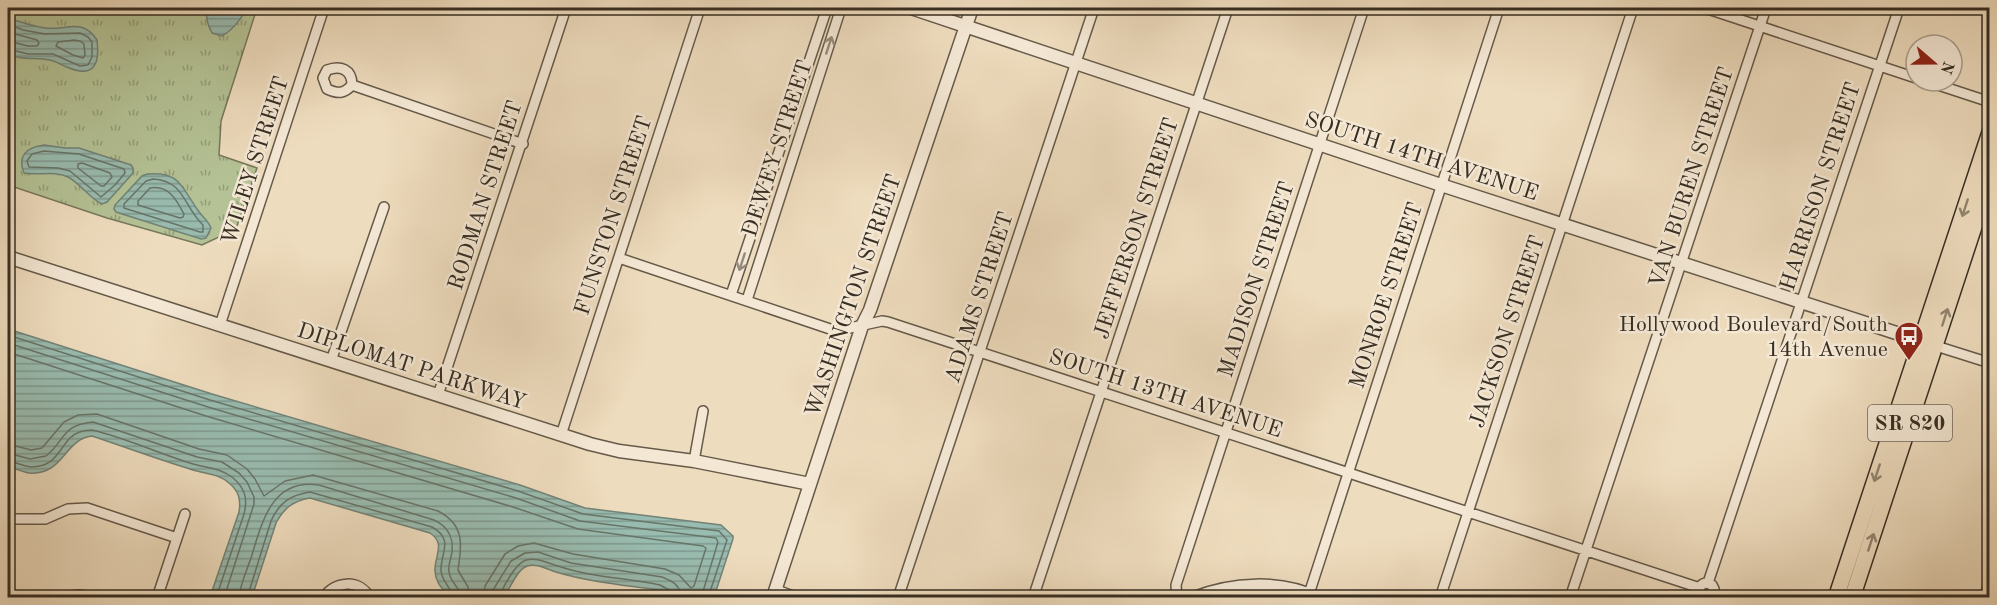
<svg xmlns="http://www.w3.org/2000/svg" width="1997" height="605" viewBox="0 0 1997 605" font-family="'Old Standard TT',serif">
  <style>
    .grass { fill: url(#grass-tufts); stroke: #76785c; stroke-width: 1.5 }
    .water { fill: url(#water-rules); stroke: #728377; stroke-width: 1.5 }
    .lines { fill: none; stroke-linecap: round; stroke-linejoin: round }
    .shore { stroke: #687569; stroke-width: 1.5 }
    .minor-casing { stroke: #655a49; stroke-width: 12 }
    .tertiary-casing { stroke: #655a49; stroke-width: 15 }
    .primary-casing { stroke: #372e22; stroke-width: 18 }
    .minor { stroke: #f4e8d5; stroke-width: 9 }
    .tertiary { stroke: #f4e8d5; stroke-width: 12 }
    .primary { stroke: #eedcbe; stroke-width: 15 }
    .oneway { stroke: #968b7c }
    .oneway2 { stroke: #928570 }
    .labels { text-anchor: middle; stroke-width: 5; stroke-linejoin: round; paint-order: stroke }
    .shield { fill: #f4e8d5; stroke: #706658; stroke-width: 1.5 }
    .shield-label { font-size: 21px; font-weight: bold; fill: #372e22 }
    .street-label { font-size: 22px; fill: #372e22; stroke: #f4e8d5 }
    .poi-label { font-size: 22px; fill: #372e22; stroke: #f4e8d5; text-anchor: end }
  </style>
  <defs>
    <pattern id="grass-tufts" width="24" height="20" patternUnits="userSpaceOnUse" patternTransform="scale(1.5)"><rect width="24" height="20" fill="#b4c295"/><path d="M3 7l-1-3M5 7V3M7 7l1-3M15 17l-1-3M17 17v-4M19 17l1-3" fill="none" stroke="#939e79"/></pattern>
    <pattern id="water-rules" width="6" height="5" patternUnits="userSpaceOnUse" patternTransform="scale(1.5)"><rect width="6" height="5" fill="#99bcb0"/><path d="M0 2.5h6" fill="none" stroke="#7e998f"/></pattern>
  </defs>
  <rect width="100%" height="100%" fill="#eedcbe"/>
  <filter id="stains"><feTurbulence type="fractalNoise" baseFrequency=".00333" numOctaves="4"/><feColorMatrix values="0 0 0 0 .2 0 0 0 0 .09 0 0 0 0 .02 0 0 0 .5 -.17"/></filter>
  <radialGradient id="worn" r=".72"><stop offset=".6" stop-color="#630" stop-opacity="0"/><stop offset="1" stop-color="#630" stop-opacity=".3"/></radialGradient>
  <path class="grass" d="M8,8H257L221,121L219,155L257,168L236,229L202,245L107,218L8,185Z"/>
  <path class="water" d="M207,8H247C241,19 233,30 222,36L212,33C207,24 206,18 207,8Z
    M8,18C20,22 32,26 45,28C66,31 82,17 97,40C100,64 94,79 67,67C61,65 56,61 50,60C33,56 27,62 8,54Z
    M44,145L65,148H79L131,165L133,168V173L107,202L102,204C89,198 81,184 68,177C54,170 39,176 24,173C17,156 27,147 44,145Z
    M147,174C179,171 181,186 197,209C202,217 208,220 211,228L206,238L201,239L116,212L114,209L115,205L142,176Z
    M8,329L212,394L520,485L585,508L721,525L733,536V539L714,597H670L658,590C624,585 589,582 556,572C547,569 534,562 525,567C515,572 511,589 503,597H450C442,590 434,580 435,568C436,554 445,543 430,533L310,498C293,501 284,508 276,523L252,597H210L239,512C241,500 239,491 229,483C218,473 204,474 190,469C157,459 125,447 92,436C64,439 64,476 29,473C23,472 16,469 10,467L8,465Z"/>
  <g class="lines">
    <path class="shore" d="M8,24L23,30L45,34L80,33L88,37L92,42V57L88,65L80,66L53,54H28L8,49
      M8,32L37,40L39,43L37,46H28L8,41
      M74,40L80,41L84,44L85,55L83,58L73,55L56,46L58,42Z
      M44,151L79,154L124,169L125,173L115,185L101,197L70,171L58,168L29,167L27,161L32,154Z
      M82,163L110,173L112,177L104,186H101L78,168V164Z
      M153,179C185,181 183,206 203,225V232H200L124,208V204L146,181Z
      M150,188C169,185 176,199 184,214L183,217L180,218L138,205V201Z
      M8,335L210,400L518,491L583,514L719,531L727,540L708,598
      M8,343L208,407L516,498L580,521L716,538L718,542L701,598
      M8,352L206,416L513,507L578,529L703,546L706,548L694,586L691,588L679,575L665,569L573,554L534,543L518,546L505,554L485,586L483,598
      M8,444L31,450L42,448L64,422L78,415L97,414L199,449L227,455L247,469L255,479L264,496L285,481L313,475L438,511C465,525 462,545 458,570L468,587L470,598
      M8,453L30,459L46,456C66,440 61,425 93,422L197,457L222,462L239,473L247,482L254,497V504L224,598
      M8,461C15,462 23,466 31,467C55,467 57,452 70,438C76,432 85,430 92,430C127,438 159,454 193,464C207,468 220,468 232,477C245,488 248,498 244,514L216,598
      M239,598C240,584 247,570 251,558C262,523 271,478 319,485L434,520C449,527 455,540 451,557C450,561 448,567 449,571C449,582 460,586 461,598
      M247,598L271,521C279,503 290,495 310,492L432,527C455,540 440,553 441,571C442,582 452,588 453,598
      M492,598L493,590L511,561L525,553L538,552L571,563L662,577C672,581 681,585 681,598
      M500,598C501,589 516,563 526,560C537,557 547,563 558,566C590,577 626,578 660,585L671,591L674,598"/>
    <g class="minor-casing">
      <path id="minor" d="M1705,8L1916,78
        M1926,81L1990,102
        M352,85C344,94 338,94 327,89L323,78L327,70C340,65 352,69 352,85L523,144
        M619,258L836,331L882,321L888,322L1700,588
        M731,295L825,14L829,8
        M747,300L841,8
        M220,325L324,8
        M1936,346L1990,363
        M331,361L384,207
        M438,395L566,8
        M561,435L700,8
        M694,461L703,411
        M8,517L11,519H45L68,509L87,508L177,538
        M1708,583L1899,8
        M1309,594L1499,8
        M8,597V598
        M63,598L79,595L98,598
        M157,598L185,514
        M323,598C335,581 359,578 370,598
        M898,598L1094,8
        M1033,598L1228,8
        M1177,598L1176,585L1364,8
        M1440,598L1633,8
        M1570,598L1766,8
        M1705,598L1700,594C1698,589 1700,584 1706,583L1712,585L1714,589L1713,594L1709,598
        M1984,598L1990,581"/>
    </g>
    <g class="tertiary-casing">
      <path id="tertiary" d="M911,8L1441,185L1921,341
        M8,257L590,444L619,451L694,461L810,484
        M794,598L775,591L862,326L870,310L972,8
        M1194,598C1232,583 1280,580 1317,598"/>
    </g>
    <g class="primary-casing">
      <path id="primary" d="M1836,598L1990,132
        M1852,598L1990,178"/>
    </g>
    <use href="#minor" class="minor"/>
    <use href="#tertiary" class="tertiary"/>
    <use href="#primary" class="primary"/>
  </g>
  <defs><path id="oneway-shaft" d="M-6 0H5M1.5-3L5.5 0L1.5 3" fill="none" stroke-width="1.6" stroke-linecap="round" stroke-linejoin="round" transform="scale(1.5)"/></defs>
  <g class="oneway">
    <use href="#oneway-shaft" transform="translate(829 45) rotate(-72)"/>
    <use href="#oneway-shaft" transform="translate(742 262) rotate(108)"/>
  </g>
  <g class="oneway2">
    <use href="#oneway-shaft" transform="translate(1965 208) rotate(108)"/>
    <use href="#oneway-shaft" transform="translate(1945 317) rotate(-72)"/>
    <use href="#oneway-shaft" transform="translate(1877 473) rotate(108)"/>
    <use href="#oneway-shaft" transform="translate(1871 542) rotate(-72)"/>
  </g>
  <defs>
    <g id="bus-pin" transform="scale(1.5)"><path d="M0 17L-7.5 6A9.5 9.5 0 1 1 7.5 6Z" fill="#8f2418" stroke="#f4e8d5"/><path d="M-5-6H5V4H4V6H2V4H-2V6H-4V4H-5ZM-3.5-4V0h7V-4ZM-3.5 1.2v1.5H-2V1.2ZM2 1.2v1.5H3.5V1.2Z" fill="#fff"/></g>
  </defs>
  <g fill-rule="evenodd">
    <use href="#bus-pin" x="1909" y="336"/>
  </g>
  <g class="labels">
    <rect class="shield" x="1868" y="405" width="84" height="36" rx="4.5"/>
    <g class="shield-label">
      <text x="1910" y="430">SR 820</text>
    </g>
    <g class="street-label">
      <text transform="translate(776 148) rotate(-72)" y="8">DEWEY STREET</text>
      <text transform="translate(1422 155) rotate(18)" y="8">SOUTH 14TH AVENUE</text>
      <text transform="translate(254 160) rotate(-72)" y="8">WILEY STREET</text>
      <text transform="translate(1690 177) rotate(-72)" y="8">VAN BUREN STREET</text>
      <text transform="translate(1819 186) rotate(-72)" y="8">HARRISON STREET</text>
      <text transform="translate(484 195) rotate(-72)" y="8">RODMAN STREET</text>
      <text transform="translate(612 215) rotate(-72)" y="8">FUNSTON STREET</text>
      <text transform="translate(1135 228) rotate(-72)" y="8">JEFFERSON STREET</text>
      <text transform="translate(1255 279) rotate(-72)" y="8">MADISON STREET</text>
      <text transform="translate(852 295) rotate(-71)" y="8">WASHINGTON STREET</text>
      <text transform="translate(1385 295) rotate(-72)" y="8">MONROE STREET</text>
      <text transform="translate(978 297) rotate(-72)" y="8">ADAMS STREET</text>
      <text transform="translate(1506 331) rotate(-72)" y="8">JACKSON STREET</text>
      <text transform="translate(412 365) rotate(18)" y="8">DIPLOMAT PARKWAY</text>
      <text transform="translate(1166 392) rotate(18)" y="8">SOUTH 13TH AVENUE</text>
    </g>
    <g class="poi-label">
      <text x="1888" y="331">Hollywood Boulevard/South<tspan x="1888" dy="25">14th Avenue</tspan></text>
    </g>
  </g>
  <rect width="1997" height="605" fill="none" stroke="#eedcbe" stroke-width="30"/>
  <rect x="9" y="9" width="1979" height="587" fill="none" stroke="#372e22" stroke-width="3"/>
  <rect x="15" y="15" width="1967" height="575" fill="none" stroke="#372e22" stroke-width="1.5"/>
  <g transform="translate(1934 63) rotate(110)"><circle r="28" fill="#f4e8d5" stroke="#a89e8d" stroke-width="1.5"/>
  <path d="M0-4.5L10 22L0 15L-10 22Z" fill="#8f2418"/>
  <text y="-9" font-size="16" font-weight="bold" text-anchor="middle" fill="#372e22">N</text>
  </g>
  <rect width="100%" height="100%" filter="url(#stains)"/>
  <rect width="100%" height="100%" fill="url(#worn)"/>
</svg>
